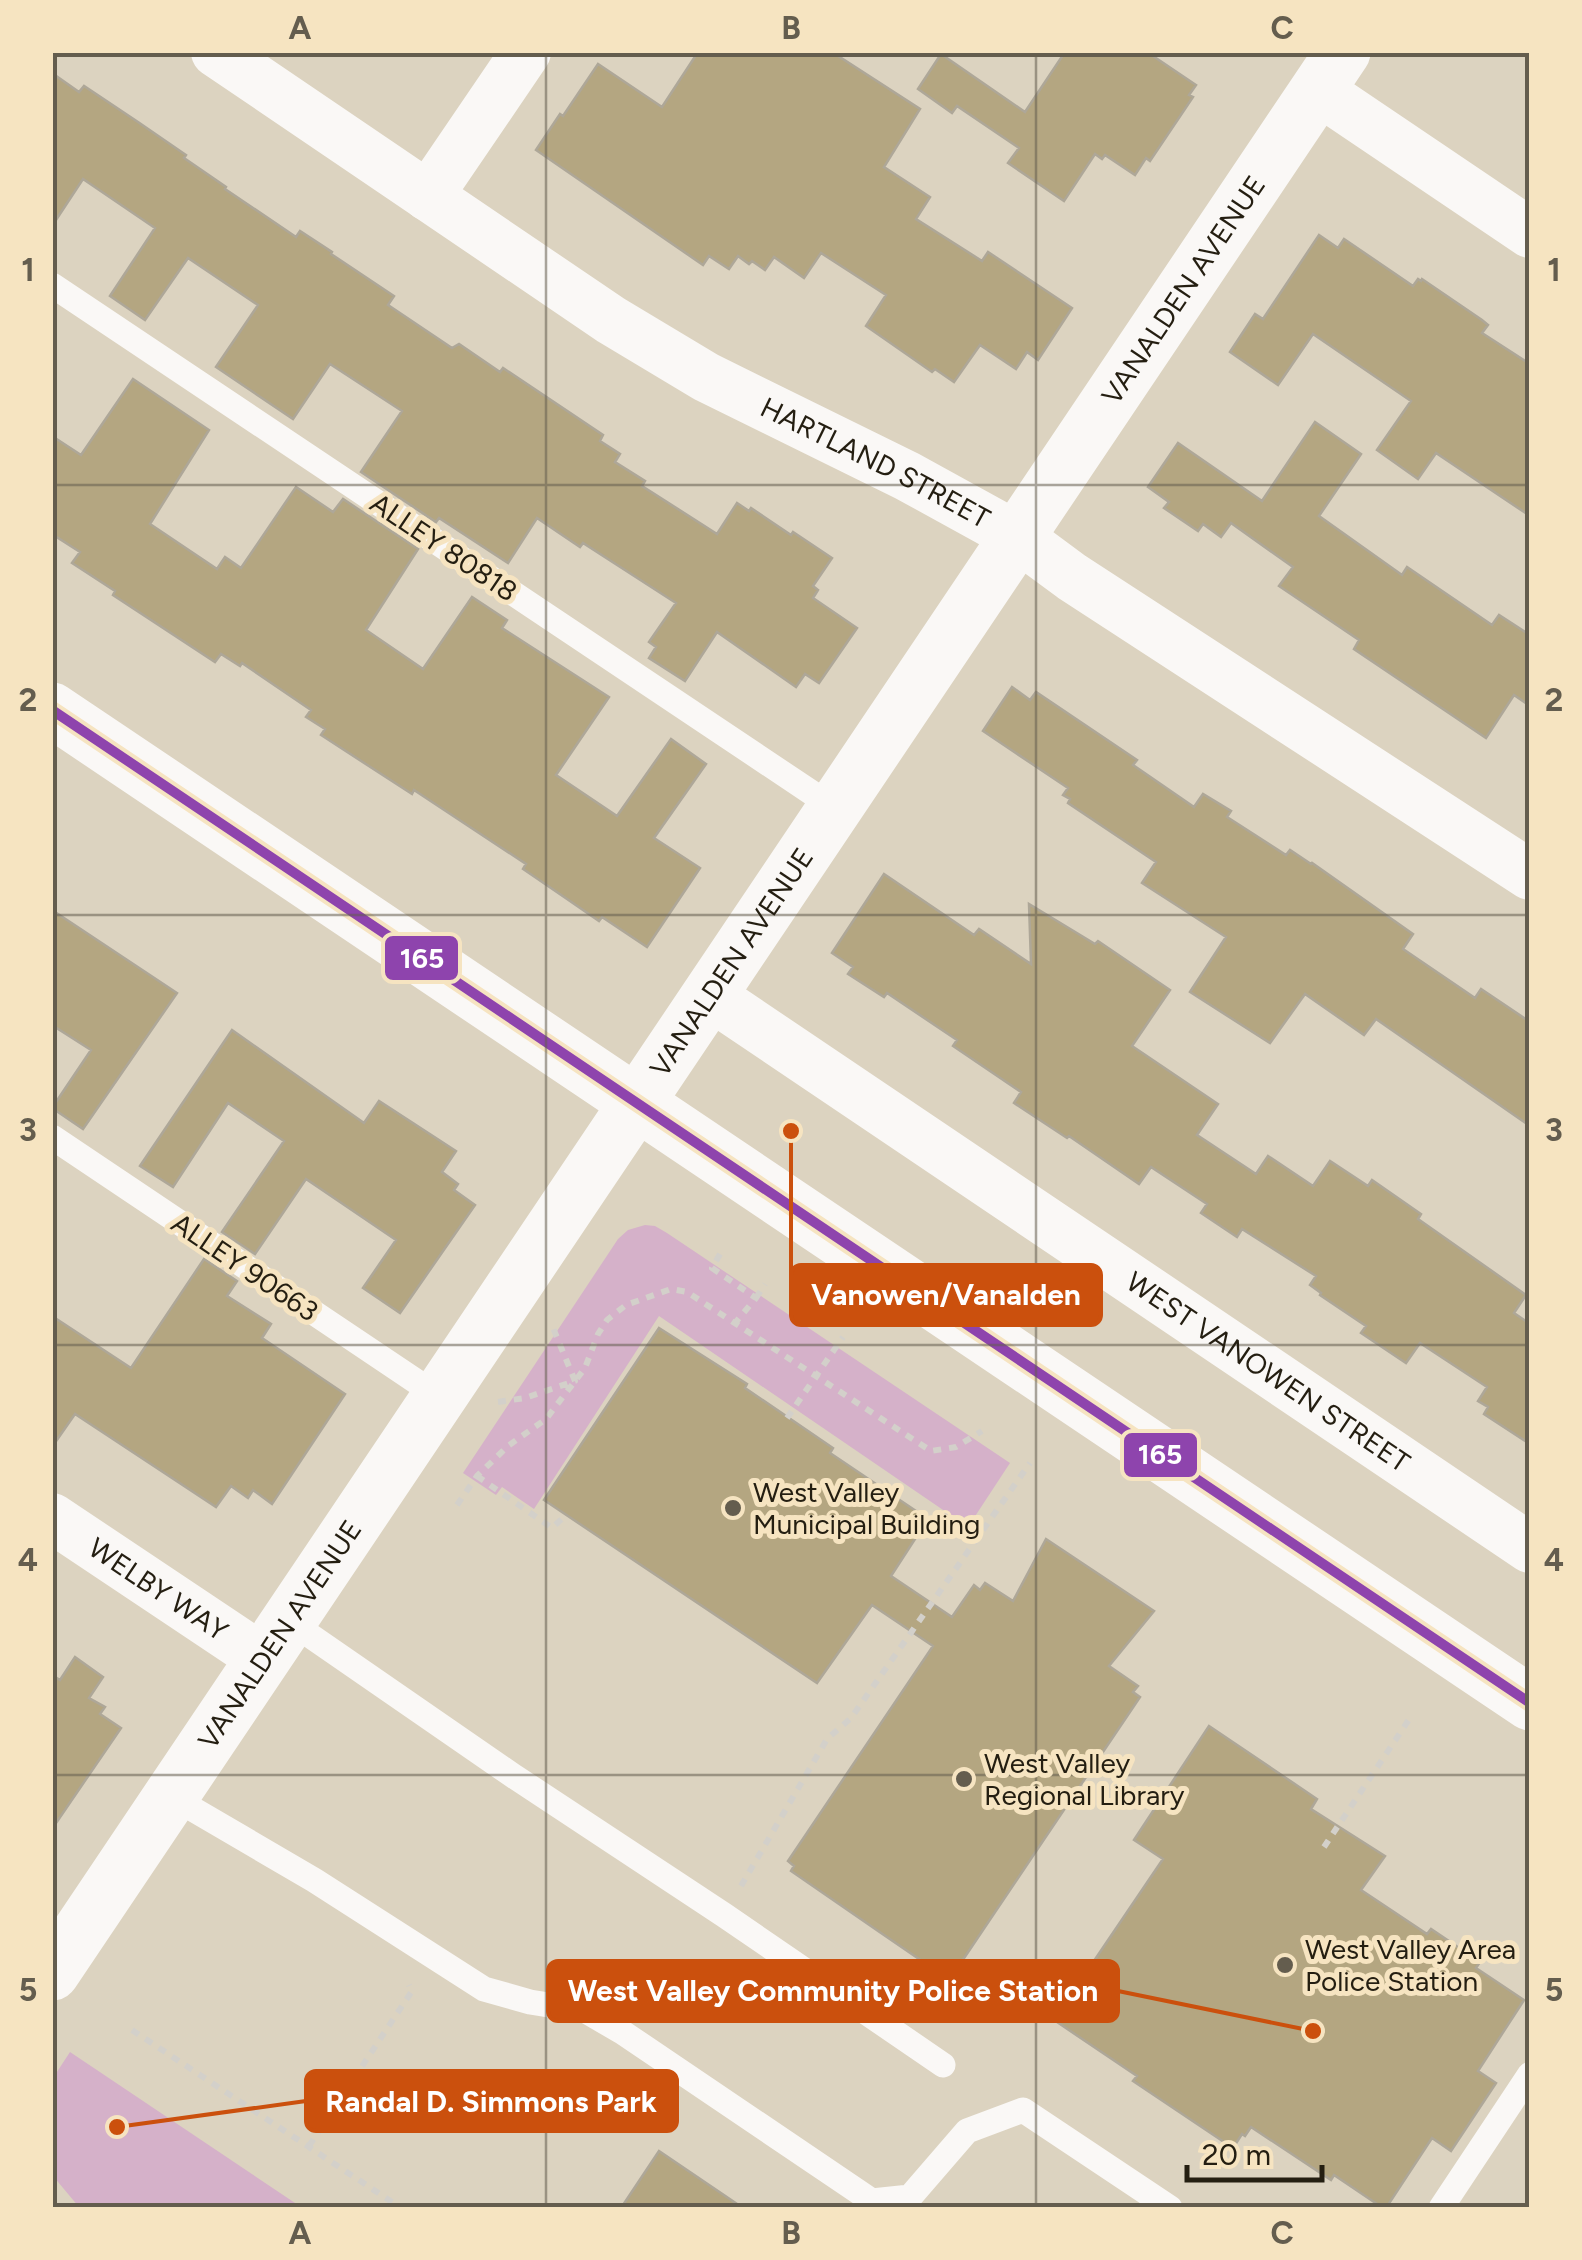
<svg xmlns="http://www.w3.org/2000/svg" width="1582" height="2260" viewBox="0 0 1582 2260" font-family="Figtree,sans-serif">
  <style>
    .green { fill: #d5b1c9 }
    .building { fill: #b4a681; stroke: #aea798; stroke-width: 2.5 }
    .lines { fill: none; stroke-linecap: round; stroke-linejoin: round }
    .path { stroke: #d3d0ca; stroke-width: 6; stroke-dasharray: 8 8; stroke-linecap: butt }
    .service { stroke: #faf8f6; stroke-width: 25 }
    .minor { stroke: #faf8f6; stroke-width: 50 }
    .tertiary { stroke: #faf8f6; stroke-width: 55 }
    .secondary { stroke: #faf8f6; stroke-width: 55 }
    .bus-1-casing { stroke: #f6e4c1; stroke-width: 18 }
    .bus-1 { stroke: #8e44ad; stroke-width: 10 }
    .grid { fill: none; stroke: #645d4e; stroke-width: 2.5; stroke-opacity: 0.55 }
    .poi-dot { fill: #645d4e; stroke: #f6e4c1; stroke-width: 4 }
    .labels { text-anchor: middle; stroke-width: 10; stroke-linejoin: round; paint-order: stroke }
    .street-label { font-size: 28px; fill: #241e11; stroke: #f6e4c1 }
    .poi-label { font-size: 28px; fill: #241e11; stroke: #f6e4c1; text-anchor: start }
    .leader { fill: none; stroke: #cb500d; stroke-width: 4 }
    .callout-dot { fill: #cb500d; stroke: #f6e4c1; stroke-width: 4 }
    .callout { fill: #cb500d; stroke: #cb500d; stroke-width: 4 }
    .callout-label { font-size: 30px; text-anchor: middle; font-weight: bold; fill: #fff }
    .line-badge { stroke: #f6e4c1; stroke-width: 4 }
    .badge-label { font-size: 28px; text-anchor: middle; font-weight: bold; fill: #fff }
    .neatline { fill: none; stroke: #645d4e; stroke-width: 4 }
    .grid-label { font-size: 32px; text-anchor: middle; font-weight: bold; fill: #645d4e }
  </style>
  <rect width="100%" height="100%" fill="#dcd3c0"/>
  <path class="green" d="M645,1225L655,1226L667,1233L1010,1463L968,1527L659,1316L534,1509L502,1487L496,1495L463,1473L618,1239L628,1230Z
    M70,2052L301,2207H79L53,2176V2078Z"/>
  <path class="building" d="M698,52H832L920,109L884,167L930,197L916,219L982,261L988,252L1072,308L1038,360L1027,352L1016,369L980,345L954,382L935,369L932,372L866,326L886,295L821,253L804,278L774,257L765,270L752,261L749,264L738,256L729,269L709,256L703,265L536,150L560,114L563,116L598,64L662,107Z
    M1065,52H1147L1196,85L1189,95L1193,97L1150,161L1146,158L1135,175L1105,155L1102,159L1095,154L1064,201L1008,163L1019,148L957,106L952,113L918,89L941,54L1025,112Z
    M52,73L79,92L84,86L138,122L186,155L184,158L226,187L225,189L296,237L300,231L332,252L331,254L394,296L388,305L452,348L459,344L500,372L503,368L603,435L600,441L620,454L615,462L645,481L642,486L717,534L737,503L749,511L751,508L791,535L793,532L832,558L813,586L818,590L813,598L857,628L819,683L805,674L796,687L717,632L685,681L649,658L656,647L649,642L676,603L583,543L580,547L537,518L508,563L439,518L436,522L361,472L402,411L330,364L293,419L216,367L258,305L188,258L145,320L110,296L155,228L83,179L52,226Z
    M1319,235L1338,248L1344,239L1413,286L1418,279L1421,281L1422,279L1482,320L1488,325L1482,333L1530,364V516L1436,453L1418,479L1377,450L1411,401L1313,334L1278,385L1230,352L1255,314L1263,319Z
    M133,379L209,430L150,524L217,569L225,557L241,568L296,487L333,512L343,499L418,549L366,630L423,669L472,597L507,620L502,628L609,697L556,775L617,816L671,739L706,764L654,838L700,868L647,947L602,917L599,921L567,899L523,869L526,864L414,790L412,794L321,735L325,729L306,717L311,710L242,663L240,666L221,654L215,662L113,595L115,591L72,563L80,552L52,534V436L81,455Z
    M1315,422L1361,454L1319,516L1402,575L1407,567L1492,625L1499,615L1530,635V706L1514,695L1486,738L1354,649L1359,640L1279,586L1293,567L1231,523L1221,537L1203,524L1198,531L1164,508L1169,502L1148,487L1178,443L1262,501Z
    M1012,687L1030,700L1036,692L1137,760L1133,765L1194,807L1203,794L1231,811L1227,817L1286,855L1290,850L1311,864L1312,863L1413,934L1403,949L1475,998L1481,989L1530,1022V1126L1376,1019L1364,1035L1305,994L1270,1043L1190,992L1226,937L1142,883L1156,862L1068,803L1070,799L1063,795L1068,788L983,731Z
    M884,874L974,935L979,929L1031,964L1029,904L1095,944L1098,941L1170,990L1132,1046L1218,1104L1197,1135L1256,1174L1268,1156L1313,1186L1330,1161L1368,1186L1372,1180L1421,1214L1418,1219L1526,1295L1514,1313L1530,1324V1444L1484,1414L1488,1407L1478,1401L1487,1387L1420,1343L1406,1363L1361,1333L1366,1326L1320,1295L1321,1293L1310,1285L1316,1276L1242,1229L1237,1237L1201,1213L1207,1204L1151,1167L1139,1184L1069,1136L1067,1138L1014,1103L1021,1092L953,1046L957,1040L887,993L884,997L848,974L853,967L832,953Z
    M52,910L177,993L83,1129L52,1108L91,1050L52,1025Z
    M232,1030L364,1123L379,1101L456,1151L442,1172L458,1184L454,1190L475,1205L400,1313L363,1288L396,1240L306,1179L255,1254L222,1232L284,1141L228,1103L173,1187L140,1166Z
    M204,1259L237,1281L227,1296L271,1324L262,1338L345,1394L272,1504L253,1490L248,1498L231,1486L216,1507L75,1414L52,1447V1316L131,1368Z
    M659,1328L747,1384L745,1388L833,1448L830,1453L928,1519L891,1576L952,1617L974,1585L980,1590L985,1583L1013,1601L1046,1539L1154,1611L1109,1666L1138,1686L1133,1692L1140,1697L954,1973L946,1968L941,1974L881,1933L791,1871L794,1866L788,1861L933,1646L872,1605L817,1683L544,1500Z
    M75,1657L103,1677L89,1698L105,1707L100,1714L121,1728L52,1829V1675L60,1680Z
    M1209,1726L1317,1799L1311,1809L1385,1856L1361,1890L1427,1934L1431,1929L1480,1962L1476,1968L1524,2000L1478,2071L1496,2083L1451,2151L1432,2138L1386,2208H1383L1334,2175L1331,2180L1251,2127L1245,2136L1242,2134L1233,2148L1133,2081L1137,2076L1054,2020L1163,1859L1134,1840Z
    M659,2151L743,2208H621Z"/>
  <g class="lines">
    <path class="path" d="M720,1254L712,1268L756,1298L735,1323
      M756,1298L765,1284
      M498,1402L525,1398L575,1381L551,1323
      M787,1418L843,1337
      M477,1476L552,1528L566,1515
      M457,1505L477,1476L508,1446L546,1419L585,1368L598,1334L607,1320L626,1305L671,1289L687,1292L931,1451L956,1447L982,1431
      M1324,1847L1410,1718
      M741,1886L827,1739L851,1718L1030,1463
      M132,2030L401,2208
      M309,2146L412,1991L409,1985"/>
    <path class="service" d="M52,285L836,809
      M52,1137L438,1396
      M289,1621L512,1775L724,1915L943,2065
      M172,1797L314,1880L484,1989L530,2002L586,2011L622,2032L872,2201L910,2197L967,2131L1023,2110L1170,2208
      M1441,2208L1530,2074"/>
    <g class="minor">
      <path id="s1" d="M216,52L611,320L706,377L907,476L1018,537L1072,577L1530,875"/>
      <path d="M1318,90L1530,233"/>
      <path d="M428,196L526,52"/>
      <path id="s2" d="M711,996L1530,1548"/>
      <path id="s3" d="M52,1518L263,1659"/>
    </g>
    <path class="tertiary" id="s4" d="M52,1973L1343,52"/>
    <path class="secondary" d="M52,710L1530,1703"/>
    <g class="bus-1-casing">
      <path id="bus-1" d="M52,710L1530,1703"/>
    </g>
    <use href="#bus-1" class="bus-1"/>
  </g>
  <path class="grid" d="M546,52V2208M1036,52V2208M52,485H1530M52,915H1530M52,1345H1530M52,1775H1530"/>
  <g class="poi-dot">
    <circle cx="733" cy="1508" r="10"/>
    <circle cx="964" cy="1779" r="10"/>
    <circle cx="1285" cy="1965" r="10"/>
  </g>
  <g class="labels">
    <g class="street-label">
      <text dy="10" stroke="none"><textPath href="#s4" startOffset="2028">VANALDEN AVENUE</textPath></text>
      <text dy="10" stroke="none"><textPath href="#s1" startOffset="778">HARTLAND STREET</textPath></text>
      <text transform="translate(444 547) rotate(34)" y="10">ALLEY 80818</text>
      <text dy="10" stroke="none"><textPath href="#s4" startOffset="1218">VANALDEN AVENUE</textPath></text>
      <text transform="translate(245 1267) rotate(34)" y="10">ALLEY 90663</text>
      <text dy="10" stroke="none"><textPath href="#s2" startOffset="672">WEST VANOWEN STREET</textPath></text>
      <text dy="10" stroke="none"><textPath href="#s3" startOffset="128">WELBY WAY</textPath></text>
      <text dy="10" stroke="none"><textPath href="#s4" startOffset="408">VANALDEN AVENUE</textPath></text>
    </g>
    <g class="poi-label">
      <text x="753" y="1502">West Valley<tspan x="753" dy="32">Municipal Building</tspan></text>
      <text x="984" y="1773">West Valley<tspan x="984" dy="32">Regional Library</tspan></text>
      <text x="1305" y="1959">West Valley Area<tspan x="1305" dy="32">Police Station</tspan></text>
    </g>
  </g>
  <path class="leader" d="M791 1131L791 1295M1313 2031L1118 1991M117 2127L306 2101"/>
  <g class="callout-dot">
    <circle cx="791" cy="1131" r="10"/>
    <circle cx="1313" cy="2031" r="10"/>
    <circle cx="117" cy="2127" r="10"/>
  </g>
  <g class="callout">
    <rect x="791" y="1265" width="310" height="60" rx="10"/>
    <rect x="548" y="1961" width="570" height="60" rx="10"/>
    <rect x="306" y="2071" width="371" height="60" rx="10"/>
  </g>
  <g class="callout-label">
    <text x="946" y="1305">Vanowen/Vanalden</text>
    <text x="833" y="2001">West Valley Community Police Station</text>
    <text x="491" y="2112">Randal D. Simmons Park</text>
  </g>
  <g class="line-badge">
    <rect x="383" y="934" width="77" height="48" rx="10" fill="#8e44ad"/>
    <rect x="1122" y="1431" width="77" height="48" rx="10" fill="#8e44ad"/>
  </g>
  <g class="badge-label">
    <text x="422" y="968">165</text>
    <text x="1160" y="1464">165</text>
  </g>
  <rect width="1582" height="2260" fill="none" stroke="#f6e4c1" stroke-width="110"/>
  <path d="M1187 2165v15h135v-15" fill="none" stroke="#241e11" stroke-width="5"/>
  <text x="1202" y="2165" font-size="30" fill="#241e11" stroke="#f6e4c1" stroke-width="8" paint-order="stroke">20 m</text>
  <rect x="55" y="55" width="1472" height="2150" class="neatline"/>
  <g class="grid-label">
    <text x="300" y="39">A</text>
    <text x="791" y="39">B</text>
    <text x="1282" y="39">C</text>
    <text x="28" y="281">1</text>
    <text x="1554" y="281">1</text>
    <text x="28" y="711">2</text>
    <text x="1554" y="711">2</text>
    <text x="28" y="1141">3</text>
    <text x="1554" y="1141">3</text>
    <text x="28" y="1571">4</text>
    <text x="1554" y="1571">4</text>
    <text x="28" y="2001">5</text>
    <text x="1554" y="2001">5</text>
    <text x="300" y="2244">A</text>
    <text x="791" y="2244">B</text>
    <text x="1282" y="2244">C</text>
  </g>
</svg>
